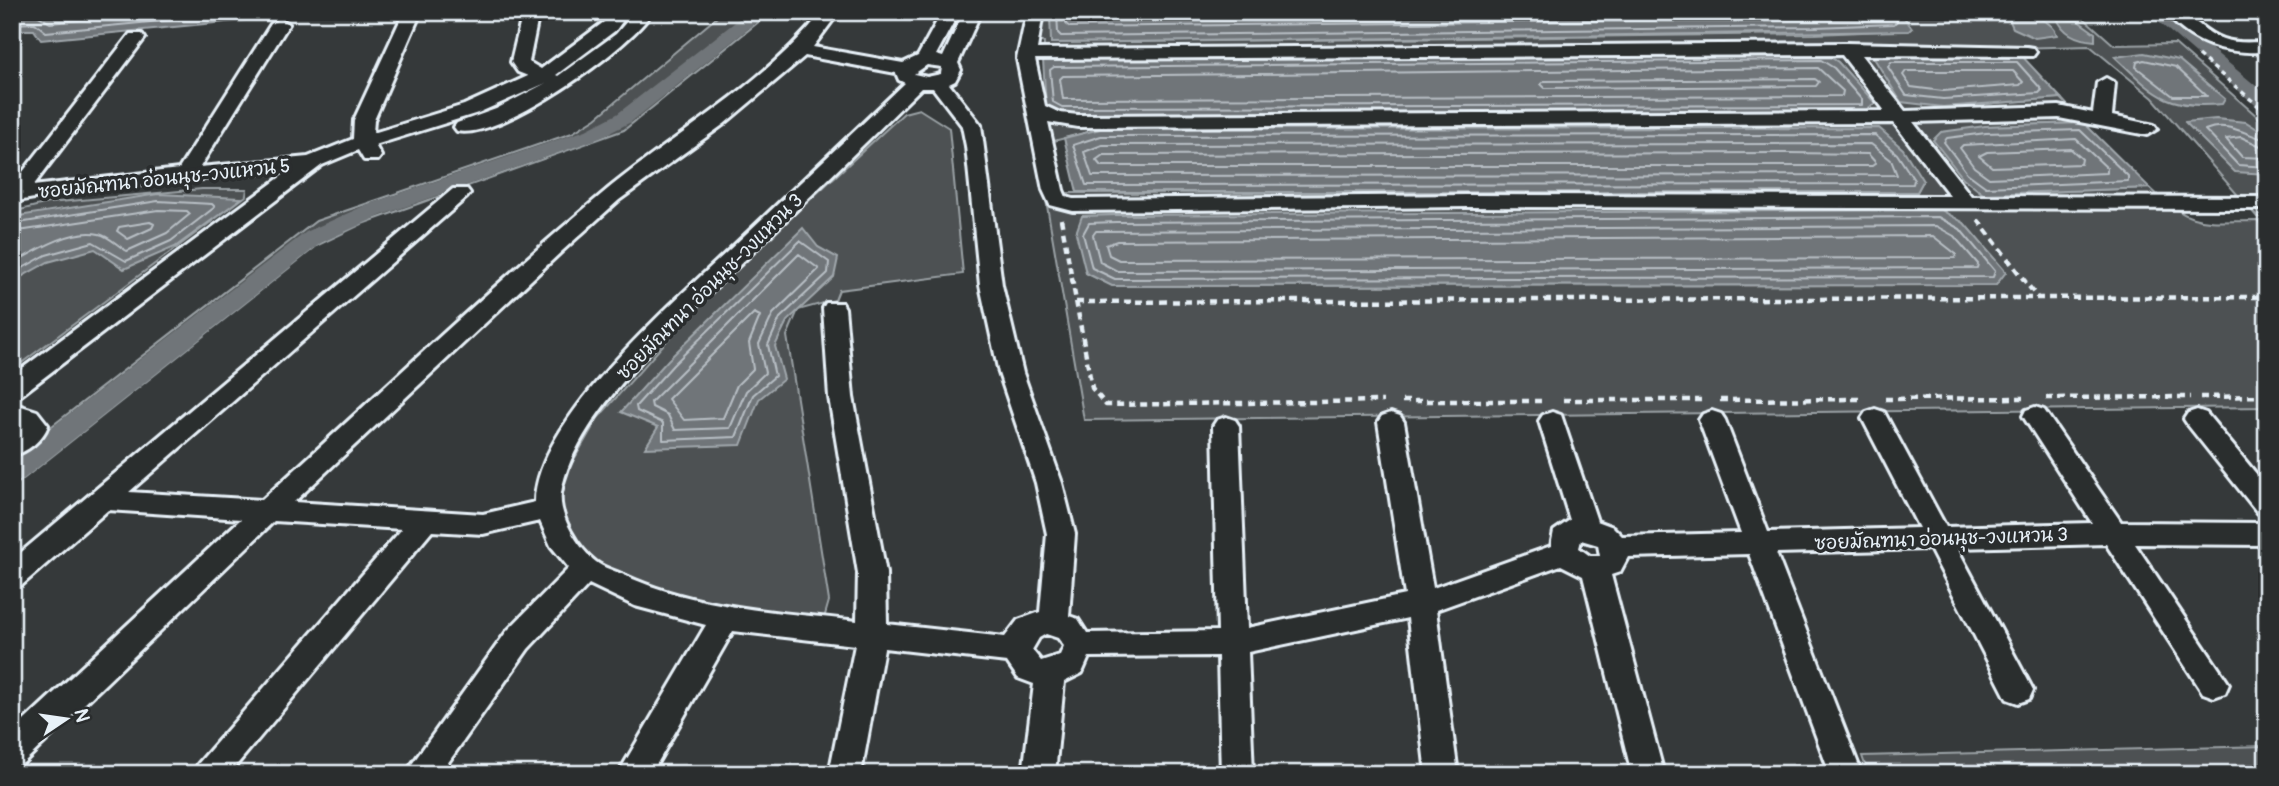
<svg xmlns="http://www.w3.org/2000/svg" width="2279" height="786" viewBox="0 0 2279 786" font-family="Pangolin,'Playpen Sans Thai',sans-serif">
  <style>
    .green { fill: #4d5152; stroke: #9aa1a5; stroke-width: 2; fill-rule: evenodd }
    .water { fill: #707579; stroke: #a0a7ac; stroke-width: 2 }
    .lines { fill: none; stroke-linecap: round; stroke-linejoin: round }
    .shore { stroke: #b8bfc5; stroke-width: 2 }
    .canal { fill: #707579; fill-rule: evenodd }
    .minor-casing { stroke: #e8f1f8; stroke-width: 6 }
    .path-far1 { stroke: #e8f1f8; stroke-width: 3.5; stroke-dasharray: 5 4.5; stroke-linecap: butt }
    .path { stroke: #e8f1f8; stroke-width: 4.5; stroke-dasharray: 7 5; stroke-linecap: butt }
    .minor { fill: #2a2d2e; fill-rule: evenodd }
    .labels { text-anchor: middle; stroke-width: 7; stroke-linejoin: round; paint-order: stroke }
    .street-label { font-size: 19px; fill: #e8f1f8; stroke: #2a2d2e }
  </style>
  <rect width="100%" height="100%" fill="#35393a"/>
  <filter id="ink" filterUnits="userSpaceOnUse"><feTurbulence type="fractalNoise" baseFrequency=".0143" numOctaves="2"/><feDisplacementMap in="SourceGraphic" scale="14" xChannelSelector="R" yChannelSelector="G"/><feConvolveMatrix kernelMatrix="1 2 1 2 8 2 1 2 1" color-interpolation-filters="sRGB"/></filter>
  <g filter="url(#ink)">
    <path class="green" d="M723,12H771L624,130L362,224L318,245L12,488V457L316,221L572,133L596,118Z
      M1043,12H1050L1052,43L1815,34L1909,30L1912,28L1900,12L2079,14L2114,45L2175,44L2267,125V216L2257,217L2153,98L2090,46L2016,48L2021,55L1872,56L1943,107L2061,98L2084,123L1985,126L1983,194L2150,188C2193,228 2201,221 2257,221L2267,229V407L1084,420L1046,200L1068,193L1917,192L1923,181L1789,127L1100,129L1050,142L1046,107L1874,103L1838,62L1824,53L1043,60L1044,43L1037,40ZM1941,210L1964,223L2005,272L1996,285L1113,286L1086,273L1083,216Z
      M919,109L949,128L963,274L839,290L835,300L798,310L787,336L829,601L819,636L585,585L546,539L561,482L598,418L711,291L904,113Z
      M202,189H247L246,196L12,370V212L48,203Z
      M2267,746V774H1868L1862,756Z"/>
    <path class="water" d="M12,12H328L41,40L34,30H12Z
      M1900,12L1912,28L1909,31L1051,43L1050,13Z
      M2017,15C2033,17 2051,18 2057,35L2035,38L2013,28L2009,19Z
      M2057,18L2078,21L2095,33V41C2079,40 2063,34 2057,18Z
      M1824,53L1838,62L1875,103L1863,112L1059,114L1046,107L1043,60Z
      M2144,53L2179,60L2225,99L2222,104C2165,110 2154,93 2115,57Z
      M1872,55H2021L2061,98L1943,107L1901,102Z
      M2216,119L2246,122L2267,135V174L2235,172L2185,122Z
      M2084,123L2150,188L1983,194L1963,178L1933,140L1941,132L1985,126Z
      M1879,128L1903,149L1923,181L1917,192H1077L1064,138L1100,129Z
      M158,194L242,198L175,247L124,269L95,249L48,262L12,282V217Z
      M1941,210L1964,223L2006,272L1996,285L1112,286L1086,273L1076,233L1082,216L1116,215Z
      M803,228L818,247L838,258L834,277L787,321L775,346L784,379L759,399L741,445L645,448L658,427L621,412L668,360Z"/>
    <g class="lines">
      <path class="shore" d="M1057,12L1058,33L1061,36L1815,27L1894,24L1897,21L1895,12
        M1066,12V24L1070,27L1815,18L1883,16L1886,12
        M1076,12L1080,16L1334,12
        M12,15H37L50,23L162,12
        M12,24L35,23L46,32L255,12
        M1821,60L1834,68L1862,100V105L1062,107L1053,102L1050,70L1054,67Z
        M2144,60L2176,67L2207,96H2173L2136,67L2137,62Z
        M1891,62H2017L2042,90L2039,93L1943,99L1906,95L1888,67Z
        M1818,68L1843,91L1842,96L1063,99L1060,79L1063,76Z
        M1906,71H2013L2023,82L2020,85L1943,91L1911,87L1903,75Z
        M1815,79L1819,82L1816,86L1545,88L1541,84L1544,81Z
        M2080,130L2128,176V181L1986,187L1967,173L1944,142L1947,138L1986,133Z
        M1875,135L1897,154L1914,180L1913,184L1086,185L1073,145L1101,136Z
        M2076,139L2107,168V173L1989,178L1974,167L1960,148L1963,145Z
        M2267,140C2245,135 2228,120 2205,130L2238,165L2267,167
        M1871,144L1891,160L1897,175L1092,176L1084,152L1102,145Z
        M2071,149L2082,159L2081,164L1992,167L1979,156L1987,152Z
        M2267,149L2241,137L2226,139L2242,157L2267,158
        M1789,153L1868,154L1876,163L1872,166H1101L1096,160L1103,155Z
        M1938,217L1960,229L1995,271L1993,277L1115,279L1092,268L1083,234L1089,223L1116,222Z
        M150,222L154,224L152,228L128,239L117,231L119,227Z
        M12,224L158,201L212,204L215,207L171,241L126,261L93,242L46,255L12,274
        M1936,226L1954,236L1978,264L1977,268L1117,271L1100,262L1093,235L1096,231Z
        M12,232L158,210L187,211L190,214L167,233L127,251C118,246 109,236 99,234C71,228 35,251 12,264
        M1933,236L1956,254L1955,258L1119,260L1109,255L1106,245L1117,241Z
        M800,241L829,262L828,273L780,318L768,345L775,376L753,395L736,437L663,440V423L637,411L636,406L673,365Z
        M799,254L819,269L773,314L759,344L765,373L746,391L730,428L675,430L668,415L652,407L651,402Z
        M754,313L760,316L749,343L753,369L737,385L723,418L684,420L668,399Z"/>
      <path class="canal" d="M748,12H769L631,122L600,138L382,215L322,242L22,480L12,483V458L306,232L366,205L586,130L617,114Z
        M2147,12H2167L2267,95V111L2260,109Z"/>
      <g class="minor-casing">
        <path id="minor" d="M404,12H421L374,120L373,133L464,105L528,76L518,72L511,62L523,12H539L529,62L541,69L604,22L612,12H629L616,30L556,75L558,76L616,34L635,12H652C631,48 499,141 457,131L454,127L457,123L496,109L546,83L478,113L375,145L381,156L378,160H364L358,150L322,165L21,395L12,397V376L290,170L62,193L12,202V186L130,34H142L145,38L33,186L179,169L271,24L280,19L289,24L200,167L308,157L353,139L354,120Z
          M822,12H839L813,47L903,63L918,56L942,12H959L936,55L943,57L964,12H981L958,63L961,70L955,81L949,84L981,125L1002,285L1023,373L1062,483L1075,534L1069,616L1078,619L1087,633L1218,631L1213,426L1217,420L1226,417L1235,420L1239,426L1247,628L1405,595L1378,422L1382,416L1391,413L1400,416L1404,422L1433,588L1551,546L1554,531L1570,520L1539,421L1543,415L1552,412L1561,415L1597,521L1613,527L1622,536L1741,533L1699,420L1703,414L1712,411L1721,414L1725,420L1768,532L1919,528L1862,418L1866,412L1875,409L1884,412L1946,527L2092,523L2023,416L2026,410L2035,407L2044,410L2121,522L2267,523V545L2135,544L2229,684L2225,693L2214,697L2203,693L2106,544L1957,548L2033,690L2029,699L2018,703L2007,699L1930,549L1776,553L1862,774H1830L1749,554L1628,557L1620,572L1611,575L1664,774H1632L1583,576L1561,565L1436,610L1458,774H1426L1408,618L1248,652L1253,774H1221L1218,656L1089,657L1082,673L1064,682L1055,774H1023L1034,684L1018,678L1007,662L884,648L861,774H829L855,645L733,631L651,774H618L706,625L635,606L589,584L528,649L440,774H405L507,631L569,568L551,546L540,521L483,534L432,531L229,774H193L198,764L402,529L274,521L23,763L12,767V732L241,519L108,510L22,585L12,588V560L453,189H467L470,193L467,197L129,492L262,500C374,398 485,292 602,194C675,133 761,88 822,12ZM805,56L896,73L899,80L905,83C852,134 799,184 746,234C687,291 536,416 535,502L483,514L294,502L562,251L619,200L724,124ZM927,65L942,67L941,74L927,77L914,74ZM921,88H933L962,126L966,146L980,285L999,373L1036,483L1047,534L1040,612L1018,620L1005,637L887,624L886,573L853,397L845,308L842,303H826L823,308L829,397L858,573L857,621C779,612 697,609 624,575C616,571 603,568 596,562C578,548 558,516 561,493C575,408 694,310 754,251C810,197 866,142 921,88ZM1581,540L1598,545L1600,556H1590L1579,548ZM1046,634L1058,638L1064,646L1060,655L1041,661L1032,650L1039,638Z
          M1027,12H1043L1037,49L1846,43L2027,47L2033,48L2036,52L2033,56L1861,55L1905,111L2059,106L2093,113L2097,83L2106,78L2115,83L2112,116L2154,125L2157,129L2147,135L2059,118L1913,122L1971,196L2266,197L2267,209L1468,207L1073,211L1050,205L1043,190L1017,59ZM1842,55L1885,111L1078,115L1060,113L1045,106L1035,59ZM1048,122L1078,127L1894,123L1950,196L1468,195L1073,199L1066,197L1063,190Z
          M2165,12C2196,12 2197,30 2223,39C2236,44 2253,42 2267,42V52C2226,54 2191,45 2165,12Z
          M12,403L37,411L48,425C43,440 27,452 12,456V433L22,426L12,421Z
          M2197,410L2206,413L2267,487V516L2258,513L2188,425L2184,419L2188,413Z"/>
      </g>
      <path class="path-far1" d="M2198,55L2267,113"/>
      <path class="path" d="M1061,219L1092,388L1106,405L1383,401
        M1978,220L2037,297
        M1076,302L2267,297
        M2200,397L2267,396
        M2046,398L2191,397
        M1885,399L2023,398
        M1563,400H1701
        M1720,400L1862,399
        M1402,401H1544"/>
      <use href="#minor" class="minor"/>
    </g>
  </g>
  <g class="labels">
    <g class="street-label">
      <text transform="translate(164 178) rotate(-6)" y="7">ซอยมัณฑนา อ่อนนุช-วงแหวน 5</text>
      <text transform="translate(709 286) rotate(-45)" y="7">ซอยมัณฑนา อ่อนนุช-วงแหวน 3</text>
      <text transform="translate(1941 538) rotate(-2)" y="7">ซอยมัณฑนา อ่อนนุช-วงแหวน 3</text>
    </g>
  </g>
  <rect width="2279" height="786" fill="none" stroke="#2a2d2e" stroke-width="42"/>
  <rect x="21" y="21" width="2237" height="744" fill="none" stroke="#e8f1f8" stroke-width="2.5" filter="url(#ink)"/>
  <g transform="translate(66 719) rotate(77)" stroke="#2a2d2e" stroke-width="5" paint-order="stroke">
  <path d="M0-5L12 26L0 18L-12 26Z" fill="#e8f1f8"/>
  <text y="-10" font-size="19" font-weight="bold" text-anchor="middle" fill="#e8f1f8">N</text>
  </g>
</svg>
